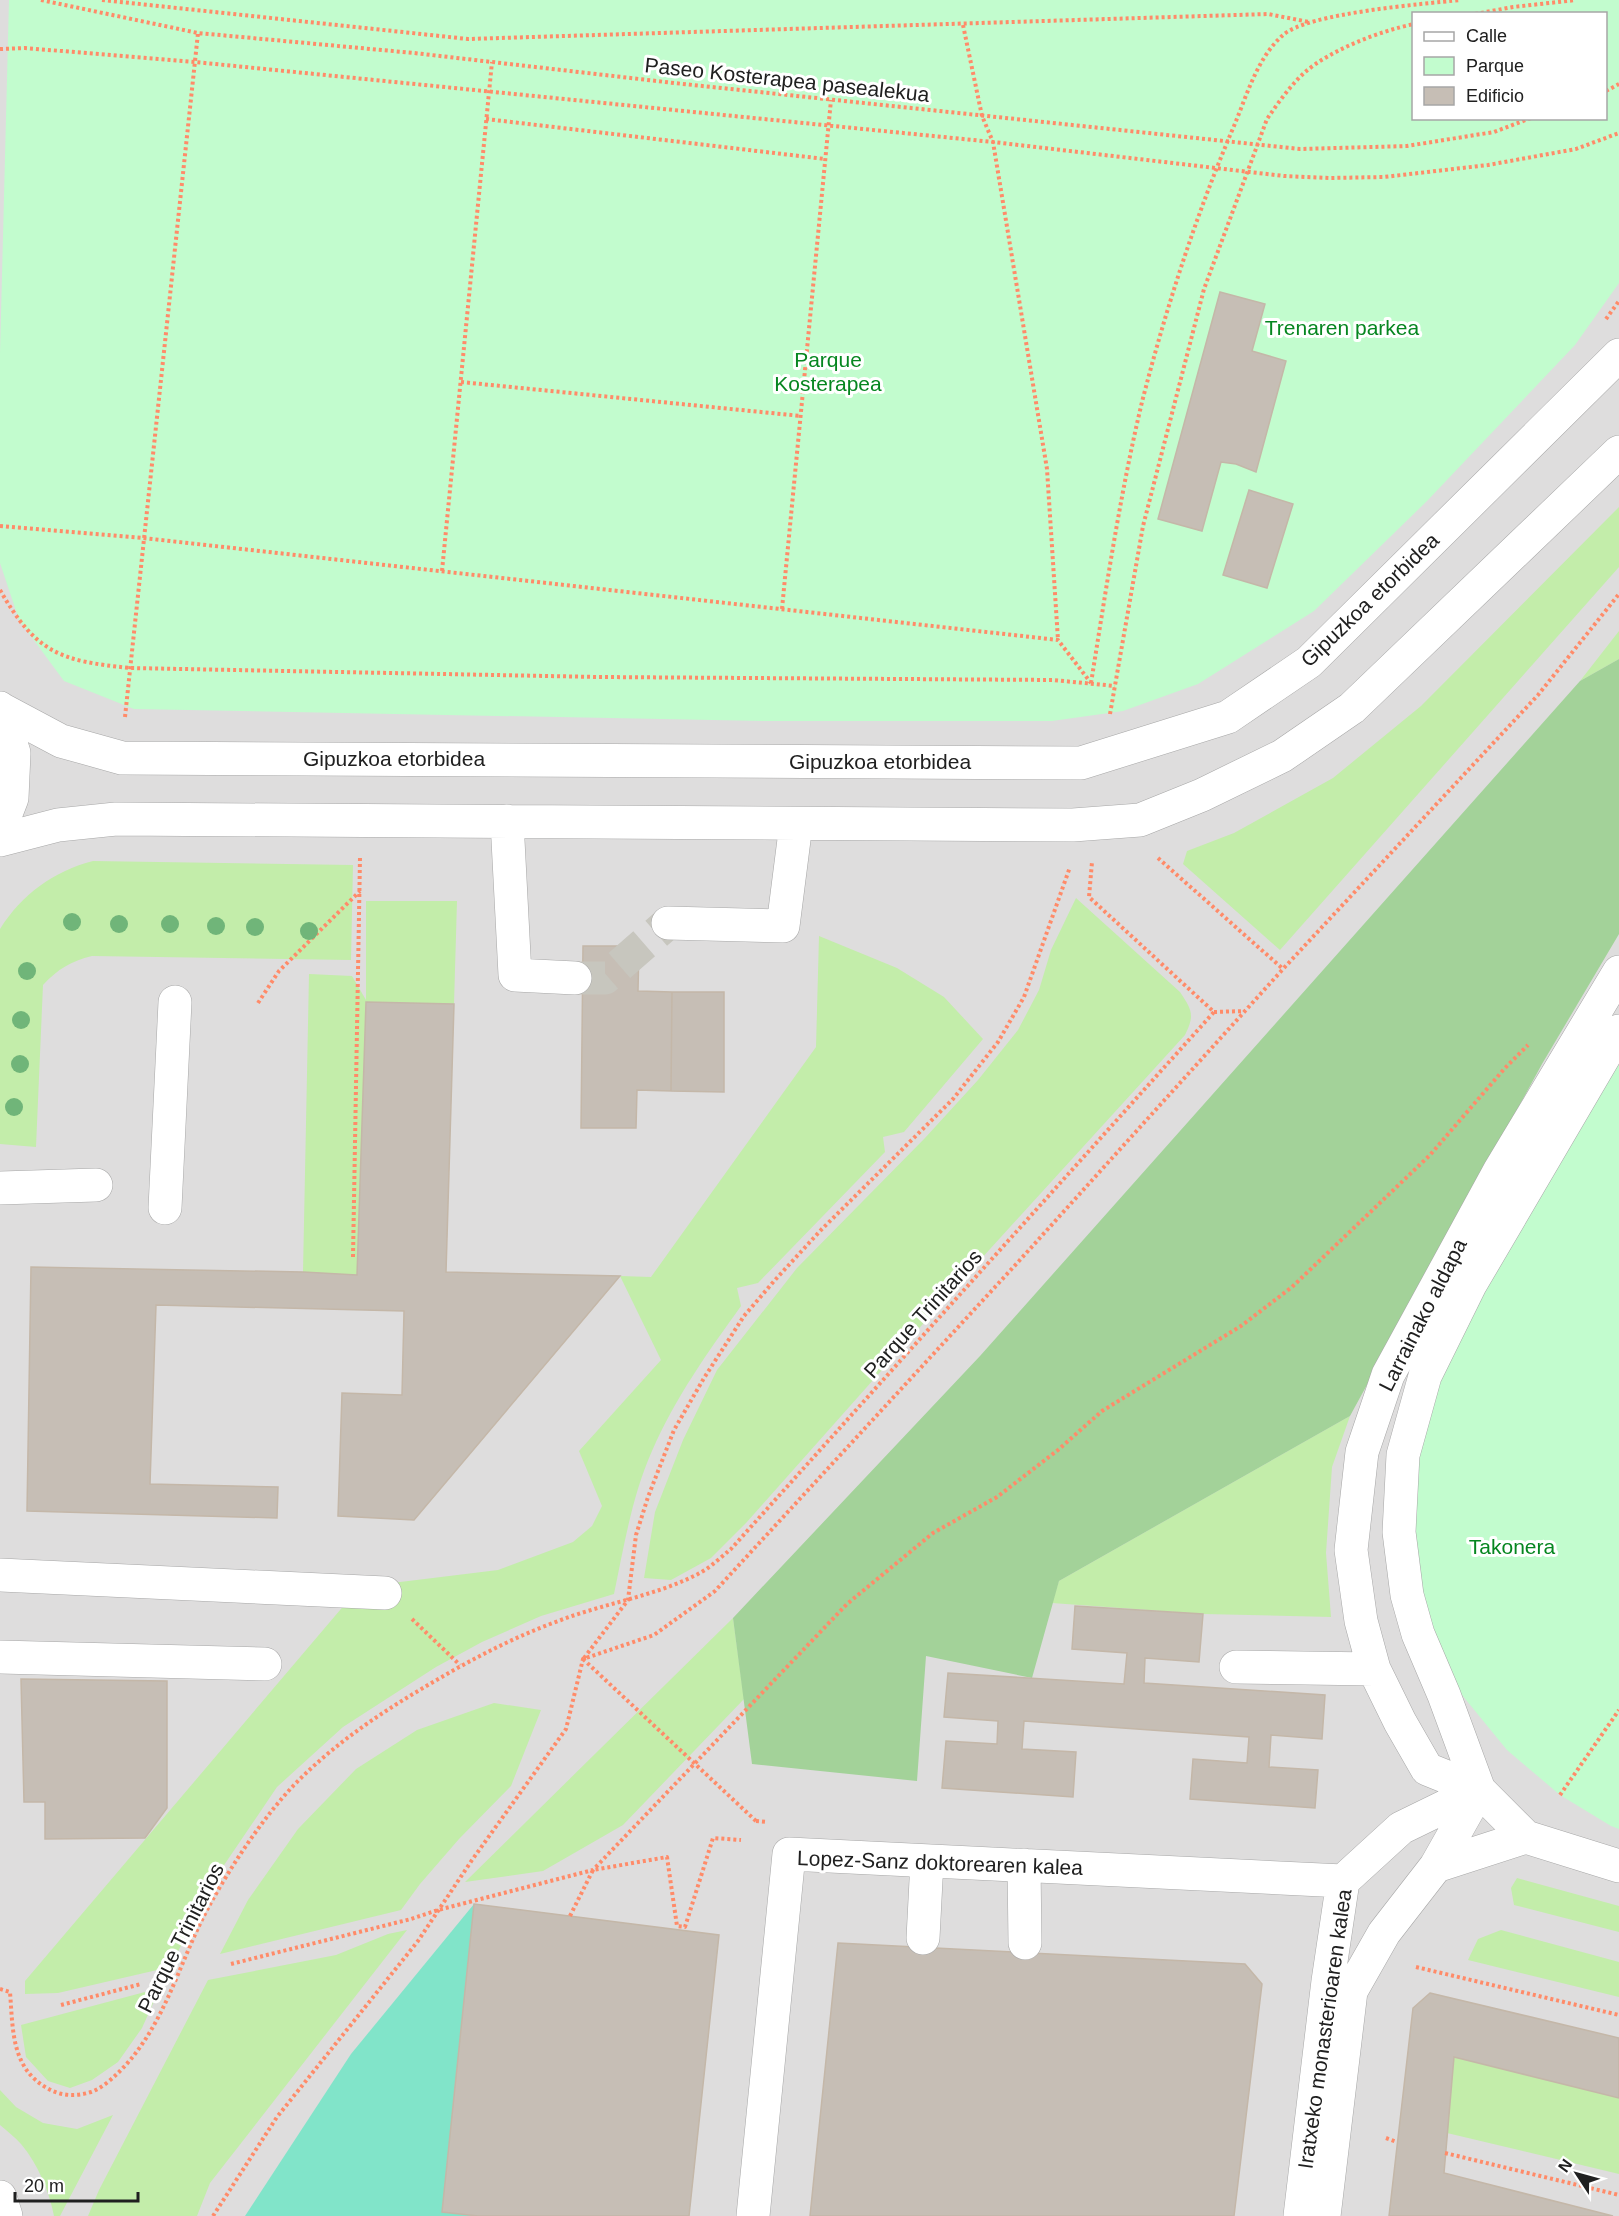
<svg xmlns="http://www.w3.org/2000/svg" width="1619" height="2216" viewBox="0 0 1619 2216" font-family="Arial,sans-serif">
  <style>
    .residential { fill: #dedddd; fill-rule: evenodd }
    .grass { fill: #c3edaa }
    .forest { fill: #a3d299 }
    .park { fill: #c2fcce; fill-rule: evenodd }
    .pitch { fill: #81e4c9 }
    .building { fill: #c6beb5; stroke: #c4b7a8; stroke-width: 1.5 }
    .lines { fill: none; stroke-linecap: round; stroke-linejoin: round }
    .minor-tunnel { stroke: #c7c6be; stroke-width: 33; stroke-dasharray: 33 16; stroke-linecap: butt }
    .minor-casing { stroke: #a7a7a7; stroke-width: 34 }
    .path { stroke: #ff8b69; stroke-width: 4; stroke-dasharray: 3 3; stroke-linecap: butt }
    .minor { stroke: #fff; stroke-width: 33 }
    .path-bridge { stroke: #ff8b69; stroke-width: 4; stroke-dasharray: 3 3; stroke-linecap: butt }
    .tree { fill: #70b579 }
    .labels { text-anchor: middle; stroke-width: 6; stroke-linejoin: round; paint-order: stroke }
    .street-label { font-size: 21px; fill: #202020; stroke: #fff }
    .park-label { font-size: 21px; fill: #068620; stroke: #fff }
  </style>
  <rect width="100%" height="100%" fill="#f1efe6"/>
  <path class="residential" d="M0,0H1619V2216H0ZM1414,14H1606V118H1414Z"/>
  <path class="grass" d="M1619,507V567L1280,950L1183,864L1187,851L1234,833L1333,778L1421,706Z
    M1619,631V659L1580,681Z
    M93,861L353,865L351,960L92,956C71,961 58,969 43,985L36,1147L0,1144V929C22,894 54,871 93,861Z
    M1076,898L1180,992C1192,1010 1195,1015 1185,1035L970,1271L746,1523L711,1558L671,1580L644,1578L655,1512L683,1440L717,1370L797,1268L925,1138L978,1080L1018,1030L1039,990L1051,950Z
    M366,901H457L454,1004L366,1002L357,1275L303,1272L309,974L352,976L366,1000Z
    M819,936L897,968L944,997L983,1039L904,1132L883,1137L885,1152L758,1283L737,1288L741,1306C708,1352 675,1398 652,1451C632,1496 624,1546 614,1594L541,1616L482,1642L436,1667L343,1727L277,1787L218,1874L170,1967L58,1993L25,1994V1981L346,1603L392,1583L498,1570L573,1542L592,1526L602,1506L579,1451L661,1360L620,1276L651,1277L816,1047Z
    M1350,1416L1332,1467L1326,1553L1331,1617L1203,1614L1052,1603L1059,1581Z
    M733,1618L744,1699L623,1825L543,1871L465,1882Z
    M494,1703L541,1710L511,1786L459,1839L420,1884L401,1910L220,1954L248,1900L298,1829L356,1769L417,1730Z
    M1517,1878L1619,1906V1932L1514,1905L1511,1888Z
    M407,1930L210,2183L197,2216H88L99,2190L208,1980L336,1955L388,1934Z
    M1501,1930L1619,1962V1997L1468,1960L1478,1939Z
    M160,1988L142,2028L118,2062L92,2080L70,2088L48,2081L26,2057L21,2025Z
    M1454,2057L1619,2098V2174L1447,2133Z
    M0,2090L16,2107L43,2123L77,2129L113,2115L60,2216H54C49,2191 38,2164 21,2144C15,2137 7,2131 0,2125Z"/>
  <path class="forest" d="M1619,659V934L1542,1064L1350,1416L1059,1581L1032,1678L926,1656L917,1781L752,1764L733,1618L980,1356L1580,681Z"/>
  <path class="park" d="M9,0H1619V283L1575,345L1427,501L1314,611L1198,684L1123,711L1052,721H766L134,709L64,681L19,620L0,563V354ZM1414,14H1606V118H1414Z
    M1619,1055V1829L1611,1826L1560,1795L1507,1750L1453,1684L1404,1563L1411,1462L1445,1351Z"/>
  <path class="pitch" d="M474,1904L719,1935L689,2216H245L351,2054Z"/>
  <path class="building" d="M1220,292L1265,304L1252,351L1286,361L1256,472L1236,464L1221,462L1202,531L1158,519Z
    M1249,490L1293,504L1267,588L1223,575Z
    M583,946H639L638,991L672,992L671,1091L637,1090L636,1128H581Z
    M672,992H724V1092L671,1091Z
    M366,1002L454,1004L446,1272L620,1276L414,1520L338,1516L342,1393L402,1395L404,1311L156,1305L150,1484L278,1487L277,1518L27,1511L31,1267L303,1272L357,1275Z
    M1075,1606L1203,1614L1199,1662L1145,1658L1144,1683L1325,1695L1322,1739L1271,1735L1269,1767L1318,1770L1315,1808L1190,1799L1193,1759L1247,1763L1249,1737L1024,1721L1022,1749L1076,1752L1073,1797L942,1788L946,1741L997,1744L998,1721L944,1717L948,1673L1124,1684L1127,1653L1072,1649Z
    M21,1679L167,1681V1808L145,1838L45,1839V1802H24Z
    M474,1904L719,1935L689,2216H478L442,2212Z
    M838,1943L1245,1964L1262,1984L1234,2216H810Z
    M1430,1993L1619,2038V2098L1454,2057L1444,2173L1613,2216H1389L1413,2008Z"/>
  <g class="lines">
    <path class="minor-tunnel" d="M575,978H605L668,923"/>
    <g class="minor-casing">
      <path id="minor" d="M0,708L14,753L12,798L0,829
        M1,709L61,741L122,758L1081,763L1228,717L1309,662L1619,355
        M507,821L515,975L575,978
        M0,840L58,825L116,819L1073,825L1140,820L1202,795L1282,756L1352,708L1619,452
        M668,923L783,926L796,824
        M1619,972L1500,1170L1388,1375L1362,1452L1351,1550L1361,1621L1374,1669L1400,1722L1427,1769L1479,1790L1526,1837L1619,1866
        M0,1188L96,1185
        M165,1208L175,1002
        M0,1575L385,1593
        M0,1657L265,1664
        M1236,1667L1374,1669
        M1479,1790L1444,1695L1418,1634L1407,1595L1399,1532L1403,1455L1425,1376L1470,1285L1619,1031
        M1024,1865L1025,1943
        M1436,1866L1526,1837
        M923,1938L927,1861
        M0,2197L6,2216
        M753,2216L789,1854L1343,1881
        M1300,2216L1328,1981L1343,1881L1401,1828L1479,1790
        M1324,2216L1351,1991L1384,1933L1436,1866L1479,1790"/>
    </g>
    <path class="path" d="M41,0L198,33L414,53L674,83L1300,149L1407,146L1494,132L1531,118
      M102,0L468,39L1268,14L1309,22
      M1475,14L1513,7L1576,0
      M963,25L982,116L993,142L1047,469L1058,640
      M0,49L25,48L195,62L993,142L1284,176L1329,178L1384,177L1488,165L1576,149L1619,133
      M1606,91L1619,84
      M486,119L825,159
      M1606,319L1619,301
      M461,382L801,416
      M0,526L143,538L1058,640L1091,683
      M442,571L492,62
      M0,590C36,653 60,661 130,668L599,677L1053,680L1115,686
      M782,609L831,100
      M1091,683C1106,590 1120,494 1142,402C1166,308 1196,215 1234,126C1247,95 1257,58 1283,35C1308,13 1423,4 1460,0
      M1110,714L1143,526L1204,289L1267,119C1278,103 1290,86 1304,73C1330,50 1380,31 1414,24
      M125,717L198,33
      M1158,858L1283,969
      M258,1003L279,971L360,891
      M1214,1012L1245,1011
      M353,1257L360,858
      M412,1619L460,1665
      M584,1658L628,1600L636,1535L648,1497L674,1430L704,1378L744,1316L775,1280L821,1230L953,1099L998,1042L1024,997L1070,867
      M1560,1795L1619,1710
      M756,1821L767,1822
      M570,1916L593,1870L667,1857L677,1926L685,1927L713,1838L741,1840
      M231,1964L411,1919L438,1910L593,1870L847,1604L933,1533L997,1497L1058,1450L1102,1411L1241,1326L1292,1287L1430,1155L1505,1068L1528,1045
      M1416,1967L1619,2015
      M0,1989L10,1992C13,2029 11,2068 47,2088C60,2096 76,2097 91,2092C102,2088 112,2079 120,2071C165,2026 179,1962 208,1908C231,1866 262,1819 294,1785C330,1748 370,1720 413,1694C461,1665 508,1639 561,1620C606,1603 655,1596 698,1574C710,1568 721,1557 731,1549L1214,1012L1089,897L1092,862
      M61,2005L141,1984
      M1386,2138L1397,2142
      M1445,2153L1619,2195
      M213,2216L277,2117L418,1941L472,1860L566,1729L583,1659L654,1635L715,1591L1019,1261L1283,969L1538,695L1619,594"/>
    <use href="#minor" class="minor"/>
    <path class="path-bridge" d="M583,1659L756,1821"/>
  </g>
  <g class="tree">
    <circle cx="72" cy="922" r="9"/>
    <circle cx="119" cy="924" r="9"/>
    <circle cx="170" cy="924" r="9"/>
    <circle cx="216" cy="926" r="9"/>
    <circle cx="255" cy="927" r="9"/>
    <circle cx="309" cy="931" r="9"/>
    <circle cx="27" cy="971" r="9"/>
    <circle cx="21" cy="1020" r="9"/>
    <circle cx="20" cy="1064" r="9"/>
    <circle cx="14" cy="1107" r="9"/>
  </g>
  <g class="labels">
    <g class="street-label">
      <text transform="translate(787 80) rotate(6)" y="7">Paseo Kosterapea pasealekua</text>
      <text transform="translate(1370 600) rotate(-44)" y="7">Gipuzkoa etorbidea</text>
      <text x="394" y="766">Gipuzkoa etorbidea</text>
      <text x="880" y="769">Gipuzkoa etorbidea</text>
      <text transform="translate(923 1314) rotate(-48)" y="7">Parque Trinitarios</text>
      <text transform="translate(1423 1315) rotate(-63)" y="7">Larrainako aldapa</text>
      <text transform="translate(940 1863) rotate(2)" y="7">Lopez-Sanz doktorearen kalea</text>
      <text transform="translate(181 1938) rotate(-63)" y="7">Parque Trinitarios</text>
      <text transform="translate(1325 2029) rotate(-82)" y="7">Iratxeko monasterioaren kalea</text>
    </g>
    <g class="park-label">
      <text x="1342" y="335">Trenaren parkea</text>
      <text x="828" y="367">Parque<tspan x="828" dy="24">Kosterapea</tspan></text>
      <text x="1512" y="1554">Takonera</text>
    </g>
  </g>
  <rect x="1412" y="12" width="195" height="108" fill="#ffffff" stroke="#a6a6a6" stroke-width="1.5"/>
  <rect x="1424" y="32" width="30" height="9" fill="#ffffff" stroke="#a6a6a6" stroke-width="1.5"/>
  <text x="1466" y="42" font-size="18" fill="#202020">Calle</text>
  <rect x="1424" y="57" width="30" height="18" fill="#c2fcce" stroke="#a6a6a6" stroke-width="1.5"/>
  <text x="1466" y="72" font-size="18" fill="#202020">Parque</text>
  <rect x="1424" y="87" width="30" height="18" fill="#c6beb5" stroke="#a6a6a6" stroke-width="1.5"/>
  <text x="1466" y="102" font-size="18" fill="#202020">Edificio</text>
  <g transform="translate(1577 2174) rotate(306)" stroke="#ffffff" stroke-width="4.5" paint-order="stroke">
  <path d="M0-4.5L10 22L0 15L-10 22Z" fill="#202020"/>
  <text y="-9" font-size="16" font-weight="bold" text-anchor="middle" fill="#202020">N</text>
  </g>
  <path d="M15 2192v9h123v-9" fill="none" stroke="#202020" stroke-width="3"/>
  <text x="24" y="2192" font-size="18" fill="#202020" stroke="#ffffff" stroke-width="4.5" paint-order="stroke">20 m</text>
</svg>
